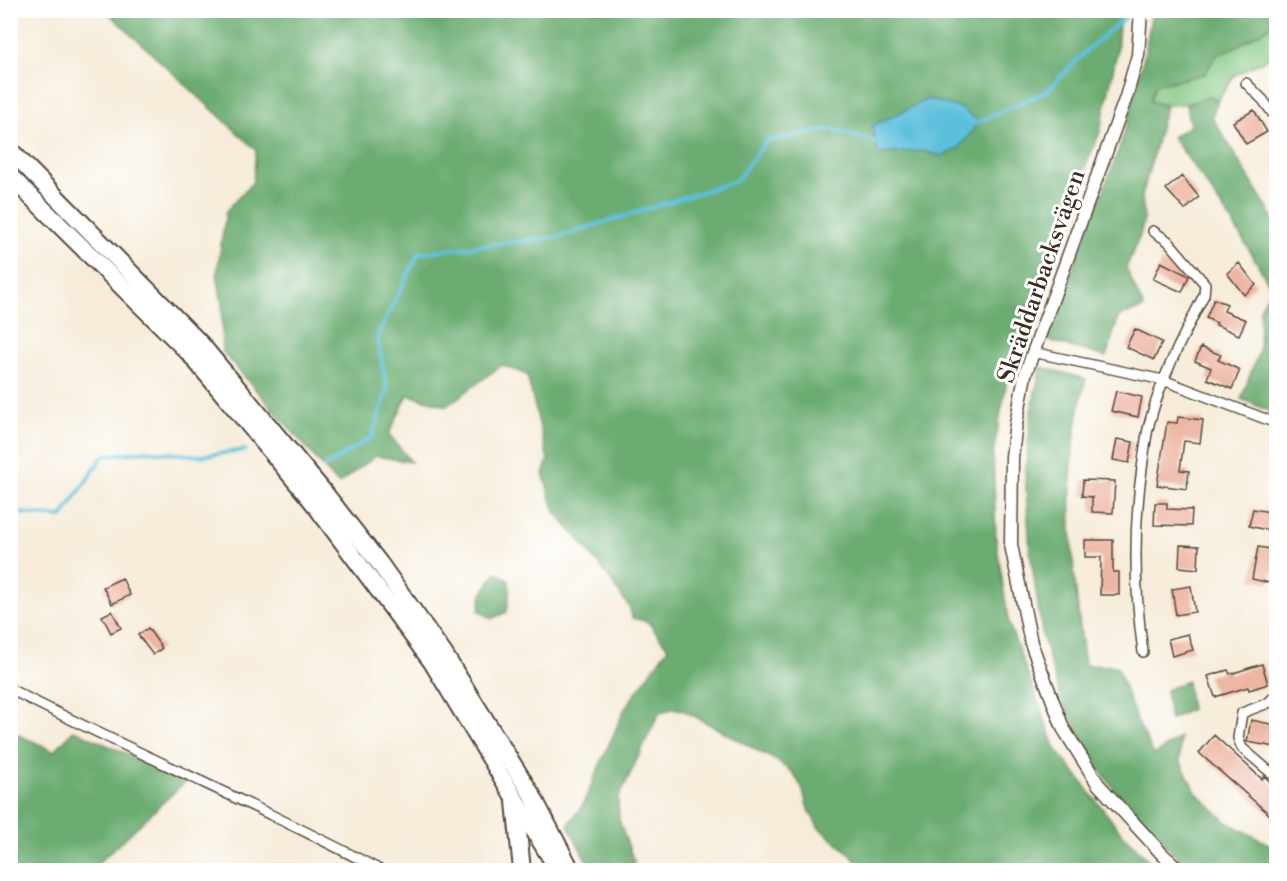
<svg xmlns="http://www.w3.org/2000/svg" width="1287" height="881" viewBox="0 0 1287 881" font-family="'Libre Bodoni',serif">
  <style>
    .green { fill: #83c883; stroke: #5f7950; stroke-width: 1.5 }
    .forest { fill: #6aac71; stroke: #526b48; stroke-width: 1.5 }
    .water { fill: #5dc0db; stroke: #4c757c; stroke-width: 1.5 }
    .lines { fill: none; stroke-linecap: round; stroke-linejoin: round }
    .stream { stroke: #5dc0db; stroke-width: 4 }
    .building { fill: #edb5a3 }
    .street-casing { stroke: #57473a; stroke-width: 12 }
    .secondary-casing { stroke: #57473a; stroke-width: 15 }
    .highway-casing { stroke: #57473a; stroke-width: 20 }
    .street { stroke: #fff; stroke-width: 9 }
    .secondary { stroke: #fff; stroke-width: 12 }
    .highway { stroke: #fff; stroke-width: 16 }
    .labels { text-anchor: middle; stroke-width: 6; stroke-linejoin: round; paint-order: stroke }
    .street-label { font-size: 24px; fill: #3b2a1e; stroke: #fff }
  </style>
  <rect width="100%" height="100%" fill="#fff"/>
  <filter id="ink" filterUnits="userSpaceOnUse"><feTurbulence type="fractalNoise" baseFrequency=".0167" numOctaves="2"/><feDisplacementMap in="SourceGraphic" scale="12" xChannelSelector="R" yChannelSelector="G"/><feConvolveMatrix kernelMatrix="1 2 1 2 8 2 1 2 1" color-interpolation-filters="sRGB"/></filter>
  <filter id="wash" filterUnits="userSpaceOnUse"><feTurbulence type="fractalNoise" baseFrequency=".008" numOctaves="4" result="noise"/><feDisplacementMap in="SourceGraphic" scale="24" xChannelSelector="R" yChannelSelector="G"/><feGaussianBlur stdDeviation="1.35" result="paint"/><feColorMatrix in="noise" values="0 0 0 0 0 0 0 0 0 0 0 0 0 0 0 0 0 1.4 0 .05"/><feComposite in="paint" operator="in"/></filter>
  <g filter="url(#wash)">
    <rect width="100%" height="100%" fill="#f6ecd9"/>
    <path class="green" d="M1276,23V54L1234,76L1218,100L1210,97C1186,105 1175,108 1150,101L1155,85L1205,74L1216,55L1235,47Z"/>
    <path class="forest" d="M106,11H1120L1117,52L1100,132L1015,338L993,454L996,539L1009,624L1056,749L1120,831L1158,870H863L849,853L818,827L807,806L802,787L792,772L775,760L683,710L671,709L659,714L618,799L619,820L635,864L616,870H591L568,825L582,806L625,708L668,648L648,622L632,618L630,608L602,568L555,512L543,474L548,460L527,375L502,365L447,406L408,395L389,434L411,462L376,456L338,484L222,351V305L217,273L226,211L253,182L256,150Z
      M1152,11H1276V23L1235,47L1216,55L1205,74L1155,85L1150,101L1166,106L1142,196L1144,219L1140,236L1126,268L1144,308L1119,316L1106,357L1047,340C1065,280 1091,224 1113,165C1131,116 1144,62 1152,11Z
      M1210,96L1218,100L1212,117L1276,222V414L1241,399L1259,351L1260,308L1271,288C1241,233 1210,187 1172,137L1190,126L1186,105Z
      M1041,367L1086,379C1060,472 1072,571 1085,665L1117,666L1135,716L1154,755L1180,737V761L1196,792L1227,822L1276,848V870H1191L1138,819L1097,767L1061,700L1042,634L1030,551L1025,475L1031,411Z
      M496,572L509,581L510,590L507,612L491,619L479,610L482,594Z
      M1187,681L1191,709L1170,720L1166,690Z
      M74,730L186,781L91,870H11V744L17,734L54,751Z"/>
    <path class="water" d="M928,99L961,108L979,122L959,148L943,156L921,151L878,154L872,126Z"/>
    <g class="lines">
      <path class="stream" d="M976,123L1047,91L1086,51L1130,13
        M326,466L372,437L387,389L377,337L419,253L558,237L736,181L766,141L831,129L876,142L880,141
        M10,512L62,517L103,456L146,451L201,456L245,450"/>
    </g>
    <g id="blocks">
      <path class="building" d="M1254,110L1267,132L1246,144L1233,122Z
        M1182,176L1199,197L1185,210L1166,189Z
        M1161,262L1189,276L1182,292L1153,279Z
        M1239,263L1256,285L1244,295L1227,273Z
        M1214,299L1227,304L1224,311L1246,320L1239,335L1216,325L1217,323L1206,318Z
        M1135,329L1162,342L1154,360L1126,347Z
        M1201,347L1221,355L1218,360L1240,370L1232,389L1207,379L1211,368L1195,361Z
        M1116,391L1142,397L1138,417L1111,411Z
        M1178,417L1203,420L1200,443L1184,441L1180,470L1189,471L1187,489L1157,485L1167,422L1177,423Z
        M1117,439L1133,442L1129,463L1113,460Z
        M1083,480L1115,481L1113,513L1092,512V497L1082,496Z
        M1155,503H1167V509L1192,510L1191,526L1154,525Z
        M1253,509L1276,513L1275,532L1249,526Z
        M1085,540H1113V572H1119V595H1100L1101,557H1085Z
        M1180,545L1199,546L1198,569L1179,567Z
        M1258,547L1276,550V569L1274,568L1270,583L1252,579Z
        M122,578L130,595L112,604L103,587Z
        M1191,586L1195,612L1176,615L1172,589Z
        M112,611L121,628L111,633L102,616Z
        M148,628L162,648L153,655L138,635Z
        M1188,634L1193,650L1172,656L1168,639Z
        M1262,664L1268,684L1249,690L1248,687L1215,697L1208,676L1228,670L1230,674Z
        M1251,720L1276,725V747L1247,742Z
        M1214,735L1262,779L1264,776L1276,787V820L1199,753Z"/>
    </g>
  </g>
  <g filter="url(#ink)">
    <use href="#blocks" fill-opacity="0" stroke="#57473a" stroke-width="1.5"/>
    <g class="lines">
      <g class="street-casing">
        <path id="street" d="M1246,83L1263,100L1276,118
          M1032,352L1163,380L1276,423
          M1143,652C1134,588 1133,526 1143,461C1145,448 1146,434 1150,421C1162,376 1183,336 1204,295L1205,284L1168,241L1153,231
          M10,689C132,752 259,805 380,870
          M1276,695L1268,703L1242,713L1238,738L1242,748L1276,777"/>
      </g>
      <g class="secondary-casing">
        <path id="secondary" d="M1141,10L1138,55L1126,97L1025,375L1015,430L1012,457L1011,545L1031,643L1063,728L1098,784L1163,855L1180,870"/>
      </g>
      <g class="highway-casing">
        <path id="highway" d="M10,150L200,343L323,491L380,564L444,654L532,795L571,870
          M10,176L190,354L312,501L432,662L558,870
          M515,802L522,870"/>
      </g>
      <use href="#street" class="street"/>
      <use href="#secondary" class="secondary"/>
      <use href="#highway" class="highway"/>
    </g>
  </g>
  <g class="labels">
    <g class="street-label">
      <text transform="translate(1041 276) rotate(-71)" y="8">Skräddarbacksvägen</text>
    </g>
  </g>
  <rect width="1287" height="881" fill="none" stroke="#fff" stroke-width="36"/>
</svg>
